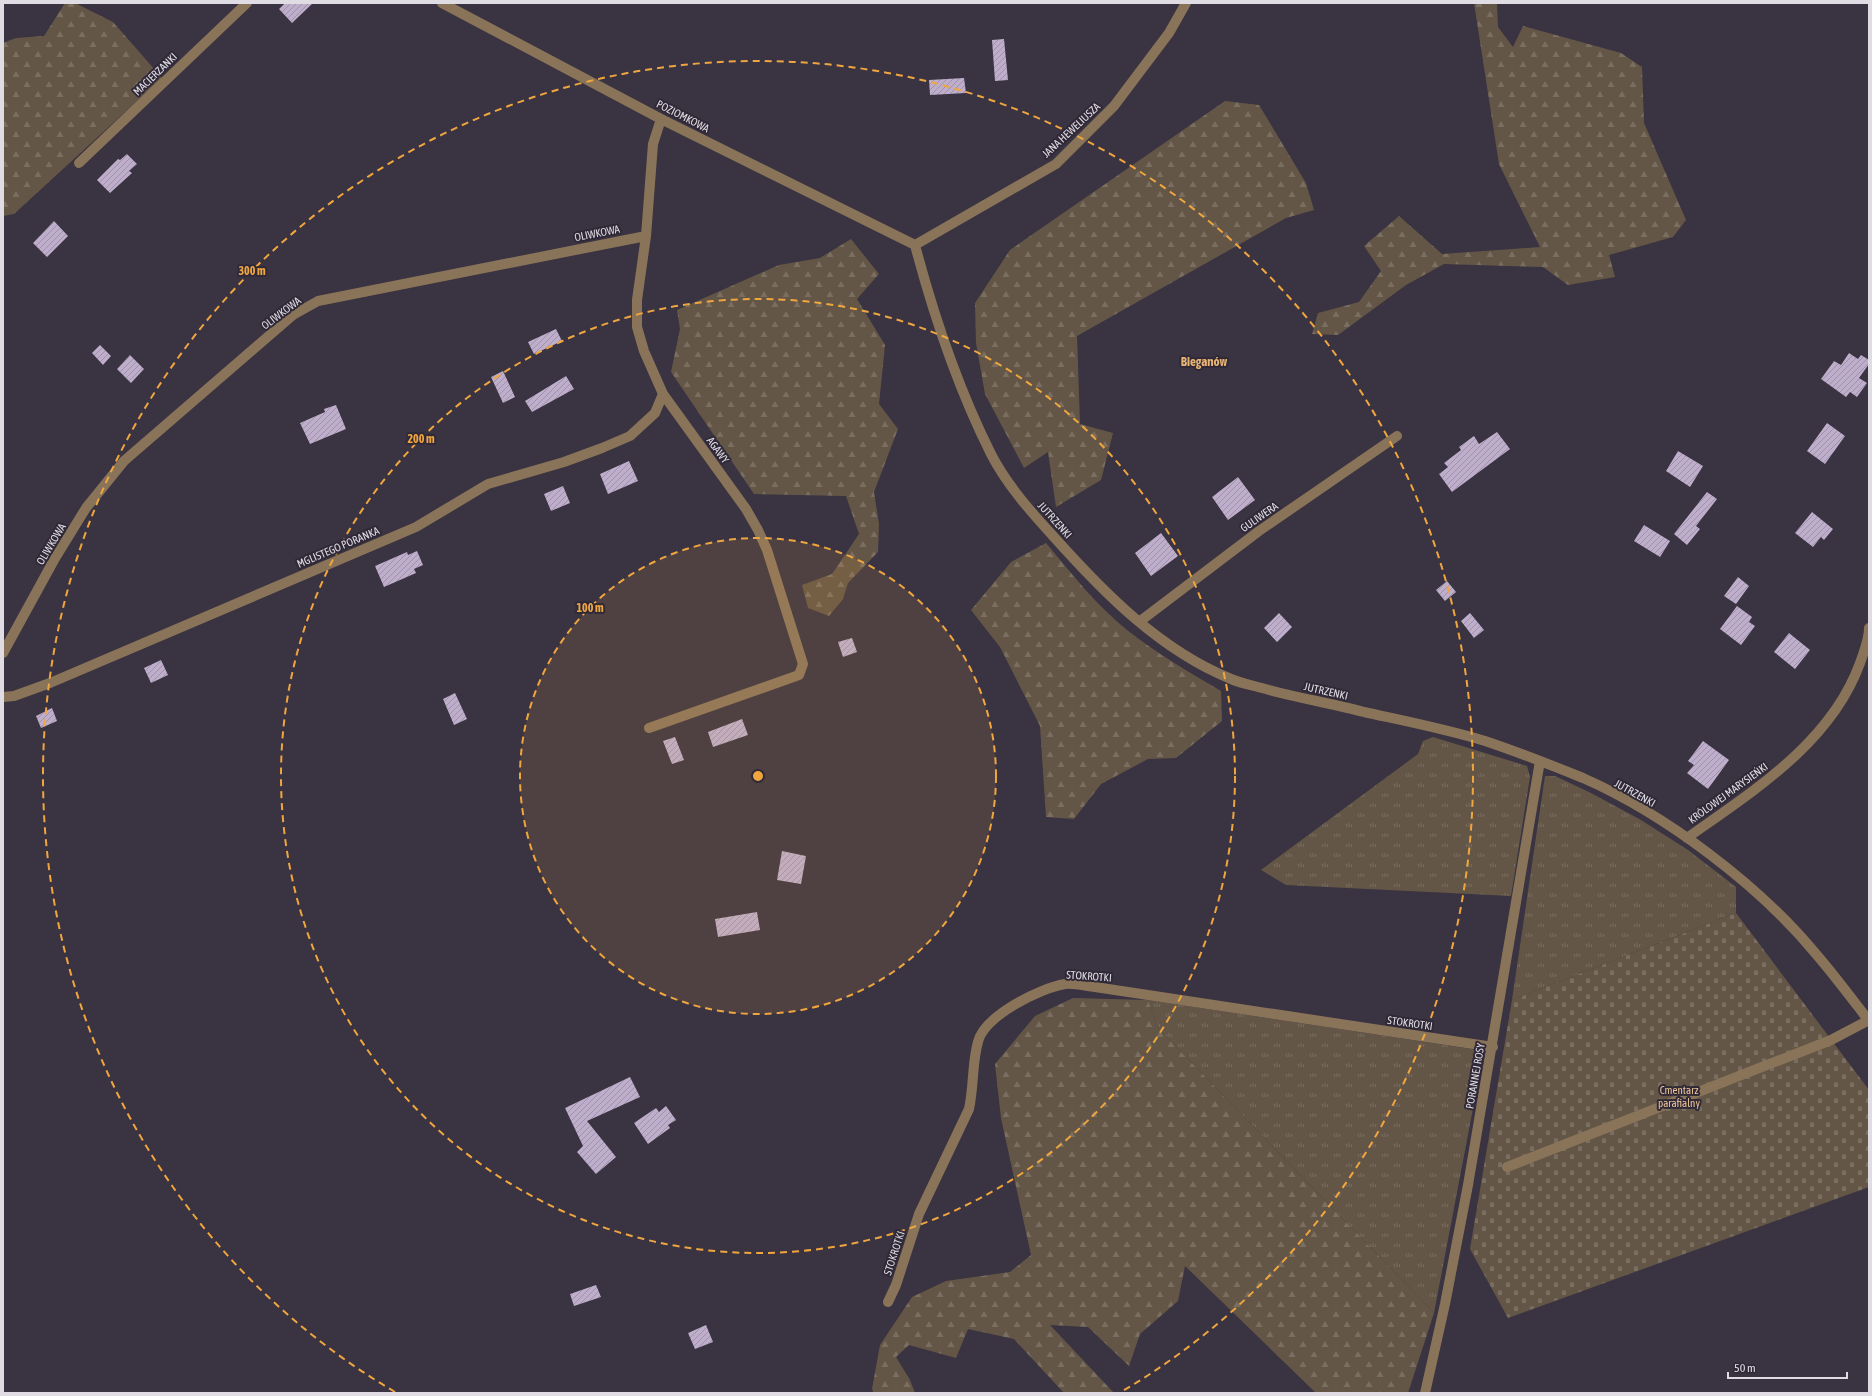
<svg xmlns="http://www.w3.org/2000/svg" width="1872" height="1396" viewBox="0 0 1872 1396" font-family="'Asap Condensed',sans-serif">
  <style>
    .grass { fill: url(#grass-tufts) }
    .forest { fill: url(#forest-firs) }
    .cemetery { fill: url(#cemetery-stones) }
    .building { fill: url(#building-hatch) }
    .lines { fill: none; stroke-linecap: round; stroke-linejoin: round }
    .minor { stroke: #8a7459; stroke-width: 10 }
    .ring { fill: none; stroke: #f0a63f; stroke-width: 2; stroke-dasharray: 7 5 }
    .labels { text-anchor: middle; stroke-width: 4; stroke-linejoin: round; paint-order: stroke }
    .street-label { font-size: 11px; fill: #e0dce4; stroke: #302937 }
    .park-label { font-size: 11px; fill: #ecc596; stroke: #302937 }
    .quarter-label { font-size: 13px; font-weight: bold; fill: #e7b475; stroke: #302937 }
    .centre { fill: #f0a63f; stroke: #302937; stroke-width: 2 }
    .ring-label { font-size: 12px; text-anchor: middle; font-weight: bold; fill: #f0a63f; stroke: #302937; stroke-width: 4; stroke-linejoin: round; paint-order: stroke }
  </style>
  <defs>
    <pattern id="grass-tufts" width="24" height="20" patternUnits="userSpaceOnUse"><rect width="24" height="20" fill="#645646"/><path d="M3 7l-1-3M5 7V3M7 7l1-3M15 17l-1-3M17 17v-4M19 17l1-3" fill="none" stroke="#7a6e61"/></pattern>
    <pattern id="forest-firs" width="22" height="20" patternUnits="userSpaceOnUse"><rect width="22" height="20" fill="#645646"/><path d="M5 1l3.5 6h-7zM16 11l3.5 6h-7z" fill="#7a6e61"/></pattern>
    <pattern id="cemetery-stones" width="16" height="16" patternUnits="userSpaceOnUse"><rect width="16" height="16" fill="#645646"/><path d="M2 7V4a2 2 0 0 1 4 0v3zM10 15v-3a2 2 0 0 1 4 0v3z" fill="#7a6e61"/></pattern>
    <pattern id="building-hatch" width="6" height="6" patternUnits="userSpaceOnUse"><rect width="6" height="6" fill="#beaecc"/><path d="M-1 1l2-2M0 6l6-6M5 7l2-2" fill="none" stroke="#9f93aa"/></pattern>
  </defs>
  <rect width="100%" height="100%" fill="#3a3341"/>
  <path class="grass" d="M1433,737L1527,766L1530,777L1511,896L1286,885L1261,870L1418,754L1423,741Z
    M1545,776H1555L1591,793L1641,820L1688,850L1736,887V913L1512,1000Z
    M1148,1000L1478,1050L1483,1056L1434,1313L1159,1029Z"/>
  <path class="forest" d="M65,3H75L113,22L162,78L14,214L3,216V43L16,38L44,36Z
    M1474,3H1497L1498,27L1513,47L1523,26L1621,53L1642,67L1644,123L1686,220L1673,237L1609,255L1615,277L1568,285L1543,267L1444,264L1406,285L1338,335L1312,334L1318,313L1359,302L1381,271L1364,246L1399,216L1442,254L1540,247L1499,164Z
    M1225,101L1259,105L1306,183L1314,210L1286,218L1077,336L1080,424L1113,433L1101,480L1056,507L1048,452L1024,468L985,394L976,343L975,303L1010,250Z
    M851,239L879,274L857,299L885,345L879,404L898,429L874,492L879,524L878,552L848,583L843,599L829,616L808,608L802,585L832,574L859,534L846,496L754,494L671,372L680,329L677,310L779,265L820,258Z
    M1046,543C1071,573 1096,605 1127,630C1156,653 1189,672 1221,691L1222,721L1176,758L1148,759L1101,784L1074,819L1046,817L1040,726L1000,647L971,610L1011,562Z
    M1073,998L1148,1000L1159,1029L1434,1313L1408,1393H1316L1185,1266L1178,1301L1140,1334L1129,1366L1088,1327L1050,1325L1114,1393H1064L1014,1339L968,1329L956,1358L909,1345L896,1357L910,1380L915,1393H874L872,1389L880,1345L912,1297L946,1281L1010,1272L1031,1255L1001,1118L995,1064L1035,1016Z"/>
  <path class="cemetery" d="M1736,913L1869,1090V1187L1508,1318L1470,1249L1512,1000Z"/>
  <path class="building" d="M285,3H313L292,23L279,9Z
    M1004,39L1008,80L995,81L992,40Z
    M964,78L966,93L930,95L929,80Z
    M127,154L137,164L129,171L132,173L110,193L97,180L118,159L120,160Z
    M54,221L68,236L47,257L33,243Z
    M556,329L562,341L534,354L528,342Z
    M100,345L111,356L103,365L92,353Z
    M1849,353L1858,359L1861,355L1869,360V364L1859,378L1867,383L1857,397L1850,392L1846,397L1821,379L1834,361L1841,365Z
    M130,355L144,369L131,383L117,369Z
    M503,371L515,397L503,403L491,377Z
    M566,376L574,389L532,412L525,401Z
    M336,405L346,429L310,444L300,423L325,412L324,409Z
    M1827,423L1845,436L1825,464L1807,451Z
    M1497,432L1510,449L1452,492L1439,474L1448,467L1444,463L1461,450L1459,447L1474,436L1479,444Z
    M1678,451L1703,466L1690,487L1666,471Z
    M629,461L638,481L608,494L600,474Z
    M1238,477L1255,500L1228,520L1212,497Z
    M563,486L570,503L551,511L544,494Z
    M1707,492L1717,499L1696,526L1700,529L1687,545L1674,534Z
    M1812,512L1833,529L1824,540L1821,537L1813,547L1795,533Z
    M1644,525L1670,541L1660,557L1634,541Z
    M1161,533L1178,556L1151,576L1135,553Z
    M417,551L423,565L414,569L416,573L384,587L375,566L407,552L408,555Z
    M1738,577L1749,586L1736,604L1724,596Z
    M1447,581L1456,592L1445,601L1436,590Z
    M1737,606L1752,617L1749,622L1755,626L1741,645L1720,629Z
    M1279,613L1292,627L1277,642L1264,628Z
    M1470,613L1484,630L1474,638L1461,621Z
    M1789,633L1810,650L1795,669L1774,652Z
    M852,638L857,652L843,657L838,642Z
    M161,660L168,675L151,683L144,668Z
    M455,693L467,719L454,725L443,699Z
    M52,708L57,721L41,728L36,716Z
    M742,719L748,735L713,747L708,732Z
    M675,737L684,760L672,764L663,741Z
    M1703,741L1729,760L1708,789L1687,773L1694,765L1688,761Z
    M782,851L806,856L801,884L777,880Z
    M757,912L760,930L718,937L715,919Z
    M630,1077L640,1097L587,1121L616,1157L596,1174L577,1152L583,1146L565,1108Z
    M666,1106L676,1120L668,1125L670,1128L648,1144L634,1123L656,1108L659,1112Z
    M596,1285L601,1297L574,1306L570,1294Z
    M706,1325L713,1342L695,1349L688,1333Z"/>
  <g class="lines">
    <path class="minor" d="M442,3L661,119L915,245
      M79,163L247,3
      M646,236L637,300V327L644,351L663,394L746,509L758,530L767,550L803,664L799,675L649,728
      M915,245C934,317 958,388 991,454C1007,485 1031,512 1054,537C1104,593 1160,650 1231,679C1243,684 1256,686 1269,690C1300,698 1333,704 1364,712C1405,721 1446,729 1485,741C1518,752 1551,765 1583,778C1665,814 1759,885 1816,954C1835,976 1852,999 1869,1021
      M915,245L1056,164L1114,106L1169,33L1186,3
      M1139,622L1259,531L1397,436
      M3,653L54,560L86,508L124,461L293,315L318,301L646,236L653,144L661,119
      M3,697L14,696L50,683L416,527L488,484L564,462L602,448L630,436L655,413L663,394
      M1687,838C1753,791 1831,743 1860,663C1864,652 1869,639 1869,628
      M1507,1167L1831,1040L1869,1020
      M888,1302L896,1285L919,1214L969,1109C974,1086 972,1062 978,1042C984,1016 1040,988 1065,984C1074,983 1086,986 1095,987L1493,1047
      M1425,1393L1445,1304L1468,1185L1540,761"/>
  </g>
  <circle cx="758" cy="776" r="238" fill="#f0a63f" fill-opacity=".12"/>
  <g class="ring">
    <circle cx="758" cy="776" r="238"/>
    <circle cx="758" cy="776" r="477"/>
    <path d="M395 1392A715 715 0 1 1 1121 1392"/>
  </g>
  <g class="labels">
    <g class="street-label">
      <text transform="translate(155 74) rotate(-44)" y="4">MACIERZANKI</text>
      <text transform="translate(683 116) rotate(27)" y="4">POZIOMKOWA</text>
      <text transform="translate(1071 130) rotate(-43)" y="4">JANA HEWELIUSZA</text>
      <text transform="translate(597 233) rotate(-11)" y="4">OLIWKOWA</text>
      <text transform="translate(281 313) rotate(-37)" y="4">OLIWKOWA</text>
      <text transform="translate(718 450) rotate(54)" y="4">AGAWY</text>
      <text transform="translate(1259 517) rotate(-35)" y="4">GULIWERA</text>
      <text transform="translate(1055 520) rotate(48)" y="4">JUTRZENKI</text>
      <text transform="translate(51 544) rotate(-59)" y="4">OLIWKOWA</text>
      <text transform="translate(338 547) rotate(-23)" y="4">MGLISTEGO PORANKA</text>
      <text transform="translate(1326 691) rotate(13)" y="4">JUTRZENKI</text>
      <text transform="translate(1635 793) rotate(29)" y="4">JUTRZENKI</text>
      <text transform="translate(1728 793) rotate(-36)" y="4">KRÓLOWEJ MARYSIEŃKI</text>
      <text transform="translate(1089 976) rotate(4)" y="4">STOKROTKI</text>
      <text transform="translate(1410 1023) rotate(8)" y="4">STOKROTKI</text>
      <text transform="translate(1475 1076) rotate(-80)" y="4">PORANNEJ ROSY</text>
      <text transform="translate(894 1253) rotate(-72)" y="4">STOKROTKI</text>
    </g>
    <g class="park-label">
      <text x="1679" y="1094">Cmentarz<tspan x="1679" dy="13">parafialny</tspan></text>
    </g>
    <g class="quarter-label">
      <text x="1204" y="366">Bieganów</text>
    </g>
  </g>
  <circle cx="758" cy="776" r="6" class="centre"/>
  <g class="ring-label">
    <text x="252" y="275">300 m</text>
    <text x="421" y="443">200 m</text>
    <text x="590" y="612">100 m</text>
  </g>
  <rect width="1872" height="1396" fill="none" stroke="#e0dce4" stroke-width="8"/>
  <path d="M1728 1372v6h119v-6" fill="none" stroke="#e0dce4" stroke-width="2"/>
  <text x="1734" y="1372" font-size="12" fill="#e0dce4" stroke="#302937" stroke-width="3" paint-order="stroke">50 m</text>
</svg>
